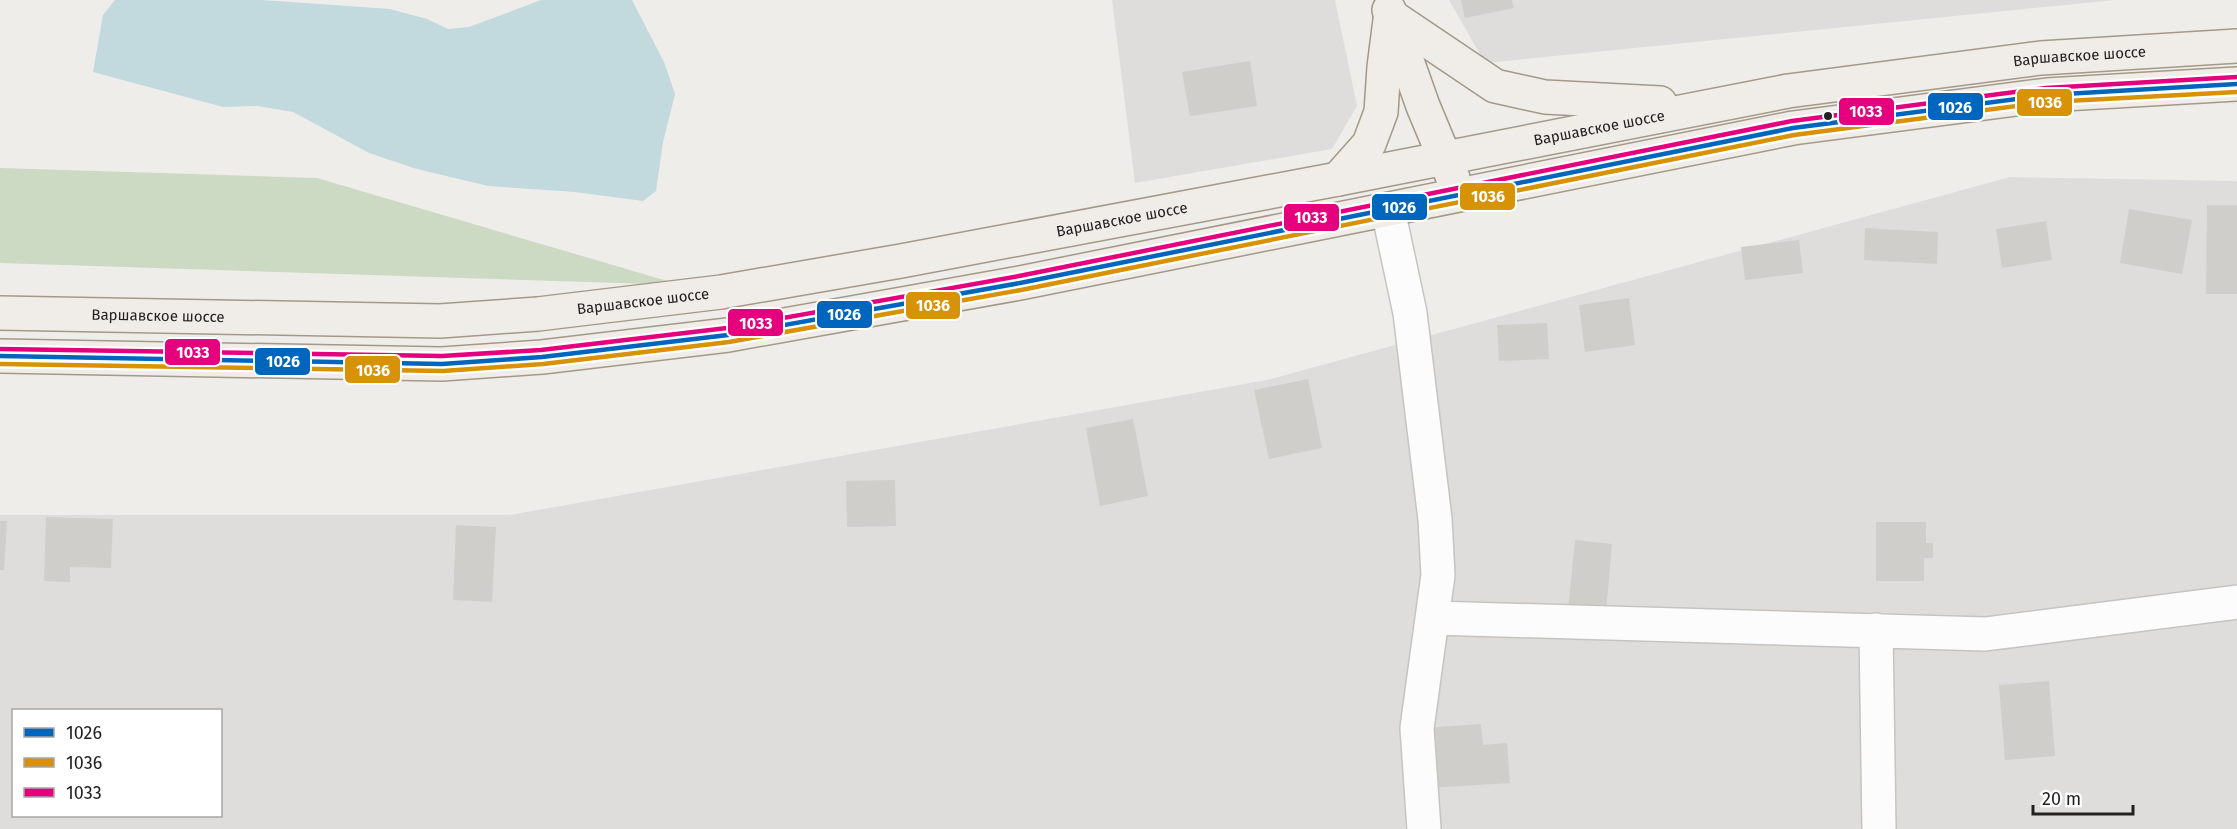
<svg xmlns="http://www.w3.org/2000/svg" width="2237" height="829" viewBox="0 0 2237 829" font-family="'Fira Sans',sans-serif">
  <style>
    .residential { fill: #dedddb; fill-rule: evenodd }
    .forest { fill: #ccdac3 }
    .water { fill: #c2d9dd }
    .building { fill: #d0cecb }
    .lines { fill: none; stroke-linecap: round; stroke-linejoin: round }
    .minor-casing { stroke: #c5c4c2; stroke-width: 36 }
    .major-casing { stroke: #a39989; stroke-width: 36 }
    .minor { stroke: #fdfcfc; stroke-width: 33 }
    .major { stroke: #f0ece7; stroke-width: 33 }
    .bus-1-casing { stroke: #fff; stroke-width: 9 }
    .bus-2-casing { stroke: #fff; stroke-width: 9 }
    .bus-3-casing { stroke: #fff; stroke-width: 9 }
    .bus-1 { stroke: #0065bd; stroke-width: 4.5 }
    .bus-2 { stroke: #d79205; stroke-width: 4.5 }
    .bus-3 { stroke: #e5007d; stroke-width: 4.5 }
    .bus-dot { fill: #212121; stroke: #fff; stroke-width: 2 }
    .labels { text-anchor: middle; stroke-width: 6; stroke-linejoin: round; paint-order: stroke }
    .street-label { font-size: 15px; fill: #212121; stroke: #fff }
    .line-badge { stroke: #fff; stroke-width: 2 }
    .badge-label { font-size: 16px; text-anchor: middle; font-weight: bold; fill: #fff }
  </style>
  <rect width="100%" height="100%" fill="#efedea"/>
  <path class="residential" d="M1112,0H1335L1357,106L1332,149L1135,183Z
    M1449,0H2115L1485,63Z
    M2010,177L2237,181V829H0V515H510L1267,380ZM14,710H220V816H14Z"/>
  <path class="forest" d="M0,168L317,178L681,285L0,263Z"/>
  <path class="water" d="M115,0H262L390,9L427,19L448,29L469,27L541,0H632L664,62L675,94L663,142L656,191L643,201L575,192L488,186L417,169L369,153L293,112L258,106L223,107L93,72L103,15Z"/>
  <path class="building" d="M1461,0H1512L1514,8L1465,18Z
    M1250,61L1257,106L1190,116L1182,72Z
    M2207,205H2237V294H2206Z
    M2129,209L2192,220L2182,274L2120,263Z
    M2046,221L2052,260L2002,268L1996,229Z
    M1865,228L1938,232L1937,264L1864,260Z
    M1799,240L1803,273L1745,280L1741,247Z
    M1629,298L1635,345L1585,352L1579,305Z
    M1547,323L1549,359L1499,361L1497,325Z
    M1308,379L1322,448L1269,459L1254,390Z
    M1133,419L1148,496L1100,506L1086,428Z
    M895,480L896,526L847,527L846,481Z
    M46,517L113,519L111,568L70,567V582L44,581Z
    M0,521H7L4,570H0Z
    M1876,522H1926V543H1933V558H1924V581H1876Z
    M456,525L496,527L492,602L453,600Z
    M1575,540L1612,544L1606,613L1568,610Z
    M2049,681L2055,756L2005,760L1999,685Z
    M1481,724L1483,745L1507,743L1510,783L1429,788L1424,728Z"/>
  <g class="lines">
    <g class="minor-casing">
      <path id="minor" d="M1388,210L1410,313L1435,519L1438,575L1417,728L1424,829
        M1434,618L1985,634L2237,602
        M1876,630L1879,829"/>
    </g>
    <g class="major-casing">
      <g id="major">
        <path d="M1389,10L1423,106L1453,178"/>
        <path d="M1391,16L1495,86L1545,97L1660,103"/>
        <path d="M1338,179L1369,144L1381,112L1384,67L1390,20"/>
        <path id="s1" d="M0,313L440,321L538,314L721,292L901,261L1338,179L1788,91L2041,58L2237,46"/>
        <path d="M0,356L442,364L542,357L728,335L1020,283L1793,128L2047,95L2237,84"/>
      </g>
    </g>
    <use href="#minor" class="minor"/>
    <use href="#major" class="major"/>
    <g class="bus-1-casing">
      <path id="bus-1" d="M0,356L442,364L542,357L728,335L1020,283L1793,128L2047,95L2237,84"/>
    </g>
    <g class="bus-2-casing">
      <path id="bus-2" d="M0,364L443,371L543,364L729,342L1021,290L1794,135L2048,102L2237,92"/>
    </g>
    <g class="bus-3-casing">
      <path id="bus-3" d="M0,349L442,356L541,350L727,328L1019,276L1792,121L2046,88L2237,77"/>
    </g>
    <use href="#bus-1" class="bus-1"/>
    <use href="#bus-2" class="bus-2"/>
    <use href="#bus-3" class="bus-3"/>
  </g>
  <circle class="bus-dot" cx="1828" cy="116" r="5"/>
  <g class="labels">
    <g class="street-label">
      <text dy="5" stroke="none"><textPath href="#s1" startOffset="2102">Варшавское шоссе</textPath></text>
      <text dy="5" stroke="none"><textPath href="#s1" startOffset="1616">Варшавское шоссе</textPath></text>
      <text dy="5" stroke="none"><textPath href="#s1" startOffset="1130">Варшавское шоссе</textPath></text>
      <text dy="5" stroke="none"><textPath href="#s1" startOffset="644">Варшавское шоссе</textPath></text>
      <text dy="5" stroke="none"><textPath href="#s1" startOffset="158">Варшавское шоссе</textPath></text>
    </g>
  </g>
  <g class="line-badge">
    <rect x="2016" y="88" width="57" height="29" rx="6" fill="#d79205"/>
    <rect x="1927" y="92" width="57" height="29" rx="6" fill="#0065bd"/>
    <rect x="1838" y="97" width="57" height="29" rx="6" fill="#e5007d"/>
    <rect x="1459" y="182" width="57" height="29" rx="6" fill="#d79205"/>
    <rect x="1371" y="193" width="57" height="28" rx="6" fill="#0065bd"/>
    <rect x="1283" y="203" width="57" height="29" rx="6" fill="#e5007d"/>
    <rect x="905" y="291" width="56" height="29" rx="6" fill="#d79205"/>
    <rect x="816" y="300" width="57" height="29" rx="6" fill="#0065bd"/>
    <rect x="727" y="308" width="57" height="29" rx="6" fill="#e5007d"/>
    <rect x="164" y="338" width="57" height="28" rx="6" fill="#e5007d"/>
    <rect x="254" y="347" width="57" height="29" rx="6" fill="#0065bd"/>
    <rect x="344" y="355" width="57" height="29" rx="6" fill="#d79205"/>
  </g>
  <g class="badge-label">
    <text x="2045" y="108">1036</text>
    <text x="1955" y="113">1026</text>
    <text x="1866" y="117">1033</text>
    <text x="1488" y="202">1036</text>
    <text x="1399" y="213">1026</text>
    <text x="1311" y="223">1033</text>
    <text x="933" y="311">1036</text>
    <text x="844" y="320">1026</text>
    <text x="756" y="329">1033</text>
    <text x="193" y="358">1033</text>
    <text x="283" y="367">1026</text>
    <text x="373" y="376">1036</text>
  </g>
  <rect x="12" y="709" width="210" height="108" fill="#ffffff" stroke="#a6a6a6" stroke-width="1.5"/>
  <rect x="24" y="728" width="30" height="9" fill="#0065bd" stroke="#a6a6a6" stroke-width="1.5"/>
  <text x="66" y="739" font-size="18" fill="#212121">1026</text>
  <rect x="24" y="758" width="30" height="9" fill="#d79205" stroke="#a6a6a6" stroke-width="1.5"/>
  <text x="66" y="769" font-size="18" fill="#212121">1036</text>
  <rect x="24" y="788" width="30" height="9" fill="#e5007d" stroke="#a6a6a6" stroke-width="1.5"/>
  <text x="66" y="799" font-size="18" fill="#212121">1033</text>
  <path d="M2033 805v9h100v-9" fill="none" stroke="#212121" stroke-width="3"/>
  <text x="2042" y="805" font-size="18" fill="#212121" stroke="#ffffff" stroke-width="4.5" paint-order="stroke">20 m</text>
</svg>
